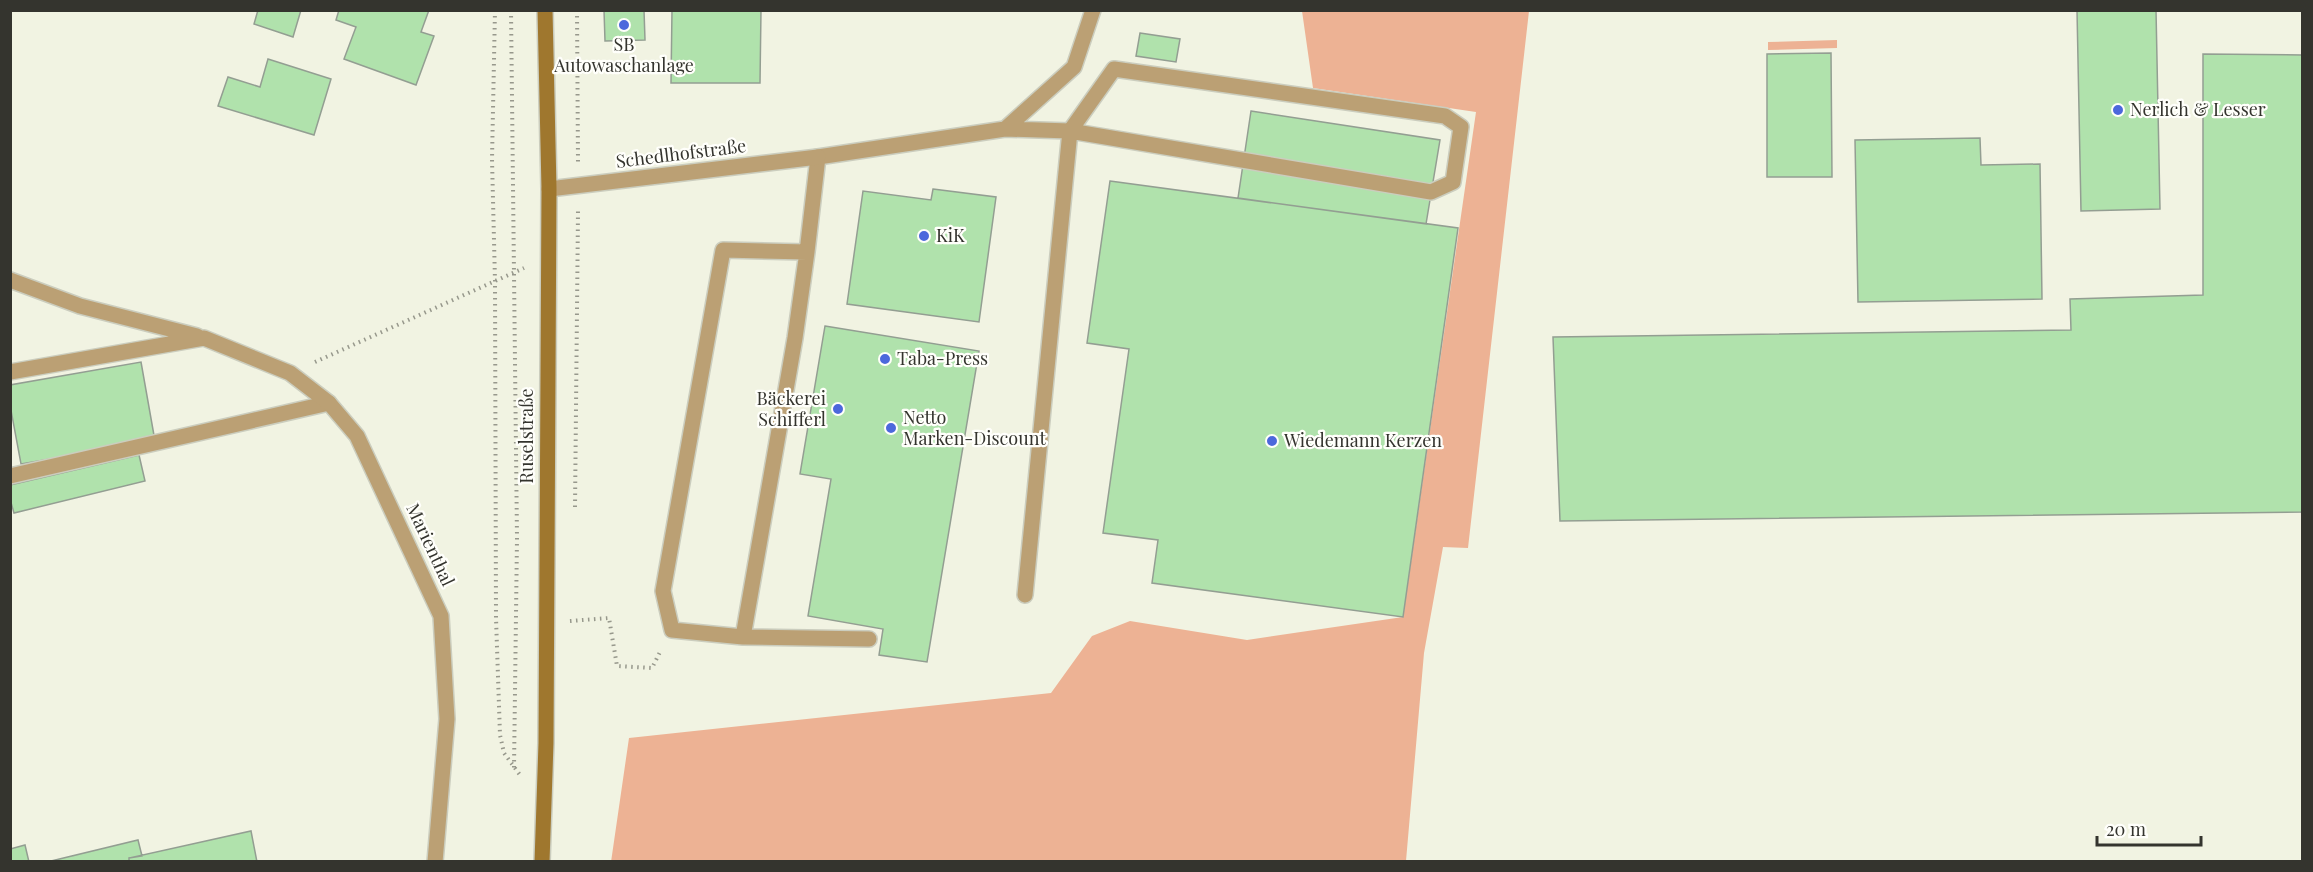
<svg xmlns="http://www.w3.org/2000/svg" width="2313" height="872" viewBox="0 0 2313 872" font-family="'Playfair Display',serif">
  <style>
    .green { fill: #edb294 }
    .building { fill: #b0e2ac; stroke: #939e92; stroke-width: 1.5 }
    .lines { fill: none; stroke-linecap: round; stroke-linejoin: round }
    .service-casing { stroke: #cbcdbe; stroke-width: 18 }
    .minor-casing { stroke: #cbcdbe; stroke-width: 18 }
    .secondary-casing { stroke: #cbcdbe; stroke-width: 18 }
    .path { stroke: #97988c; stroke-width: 4; stroke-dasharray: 1.5 4.5; stroke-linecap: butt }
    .service { stroke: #bba074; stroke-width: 15 }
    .minor { stroke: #bba074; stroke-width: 15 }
    .secondary { stroke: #9f772e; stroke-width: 15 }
    .poi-dot { fill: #4c68dc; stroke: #fffffb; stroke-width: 2 }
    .labels { text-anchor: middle; stroke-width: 4.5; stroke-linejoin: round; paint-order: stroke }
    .poi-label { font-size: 18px; fill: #34342e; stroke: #fffffb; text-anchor: start }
    .street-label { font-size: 18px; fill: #34342e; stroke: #fffffb }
  </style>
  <rect width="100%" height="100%" fill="#f1f3e2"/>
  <path class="green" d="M1302,11H1529L1468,548L1443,547L1424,653L1406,861L611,862L629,738L1051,693L1092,636L1130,621L1247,640L1403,617L1476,112L1313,88Z
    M1837,40V48L1768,50V42Z"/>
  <path class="building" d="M258,10H301L293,37L254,24Z
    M339,10H429L421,32L434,36L416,85L344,59L356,27L336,20Z
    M604,10H644L645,40L605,41Z
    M672,10H761L760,83H671Z
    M2077,10H2156L2160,209L2081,211Z
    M1140,33L1180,39L1176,62L1136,56Z
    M1831,53L1832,177H1767V54Z
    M2203,54L2302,55V512L1560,521L1553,337L2071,330L2070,299L2203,295Z
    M268,59L331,79L314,135L218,106L228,77L260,87Z
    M1251,111L1440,140L1426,224L1238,198Z
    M1980,138L1981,165L2040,164L2042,299L1858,302L1855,140Z
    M1110,181L1458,228L1403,617L1152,583L1158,540L1103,533L1129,349L1087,343Z
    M933,189L996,197L979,322L847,304L863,191L931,200Z
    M825,326L979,351L927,662L879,655L883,629L808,616L831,479L800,474Z
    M141,362L155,441L21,464L10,405V385Z
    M139,455L145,481L14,513L10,499V485Z
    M251,831L257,862H129V858Z
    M138,840L142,856L129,858V862H47Z
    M25,845L29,862H10V849Z"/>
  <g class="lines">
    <g class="service-casing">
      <path id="service" d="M1114,69L1445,116L1461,127L1453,182L1431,192L1070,131Z
        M1005,129L1070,131L1025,595
        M807,252L795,338L743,637L672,630L663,591L723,250L807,252L818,157L1005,129L1074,67L1093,10
        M10,476L329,403
        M743,637L869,639"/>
    </g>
    <g class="minor-casing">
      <path id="minor" d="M549,189L818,157
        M10,280L80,306L197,336
        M10,372L204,338L290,373L329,403L357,436L441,616L447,719L435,862"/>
    </g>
    <g class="secondary-casing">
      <path id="secondary" d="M542,862L546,743L549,189L545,10"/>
    </g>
    <path class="path" d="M495,10L492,159L495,281L496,618L500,735L504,753L520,775
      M511,10L517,538L514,768
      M577,10L578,162
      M315,362L524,268
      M575,507L578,211
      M570,621L609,618L617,666L652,668L660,652"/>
    <use href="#service" class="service"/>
    <use href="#minor" class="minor"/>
    <use href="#secondary" class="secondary"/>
  </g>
  <g class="poi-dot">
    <circle cx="624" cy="25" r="6"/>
    <circle cx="2118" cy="110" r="6"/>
    <circle cx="924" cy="236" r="6"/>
    <circle cx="885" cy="359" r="6"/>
    <circle cx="838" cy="409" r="6"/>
    <circle cx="891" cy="428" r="6"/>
    <circle cx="1272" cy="441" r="6"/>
  </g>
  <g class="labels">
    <g class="poi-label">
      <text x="624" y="51" text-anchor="middle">SB<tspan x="624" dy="21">Autowaschanlage</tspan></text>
      <text x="2130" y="116">Nerlich &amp; Lesser</text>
      <text x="936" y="242">KiK</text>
      <text x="897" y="365">Taba-Press</text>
      <text x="826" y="405" text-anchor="end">Bäckerei<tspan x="826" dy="21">Schifferl</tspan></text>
      <text x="903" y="424">Netto<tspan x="903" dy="21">Marken-Discount</tspan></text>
      <text x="1284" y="447">Wiedemann Kerzen</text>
    </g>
    <g class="street-label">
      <text transform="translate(681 154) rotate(-7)" y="6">Schedlhofstraße</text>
      <text transform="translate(527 436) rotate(-90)" y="6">Ruselstraße</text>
      <text transform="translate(430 545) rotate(65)" y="6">Marienthal</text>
    </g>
  </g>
  <rect width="2313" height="872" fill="none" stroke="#34342e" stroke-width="24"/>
  <path d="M2097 836v9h104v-9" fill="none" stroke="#34342e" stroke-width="3"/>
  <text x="2106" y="836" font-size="18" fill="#34342e" stroke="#fffffb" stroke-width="4.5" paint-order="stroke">20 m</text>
</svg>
